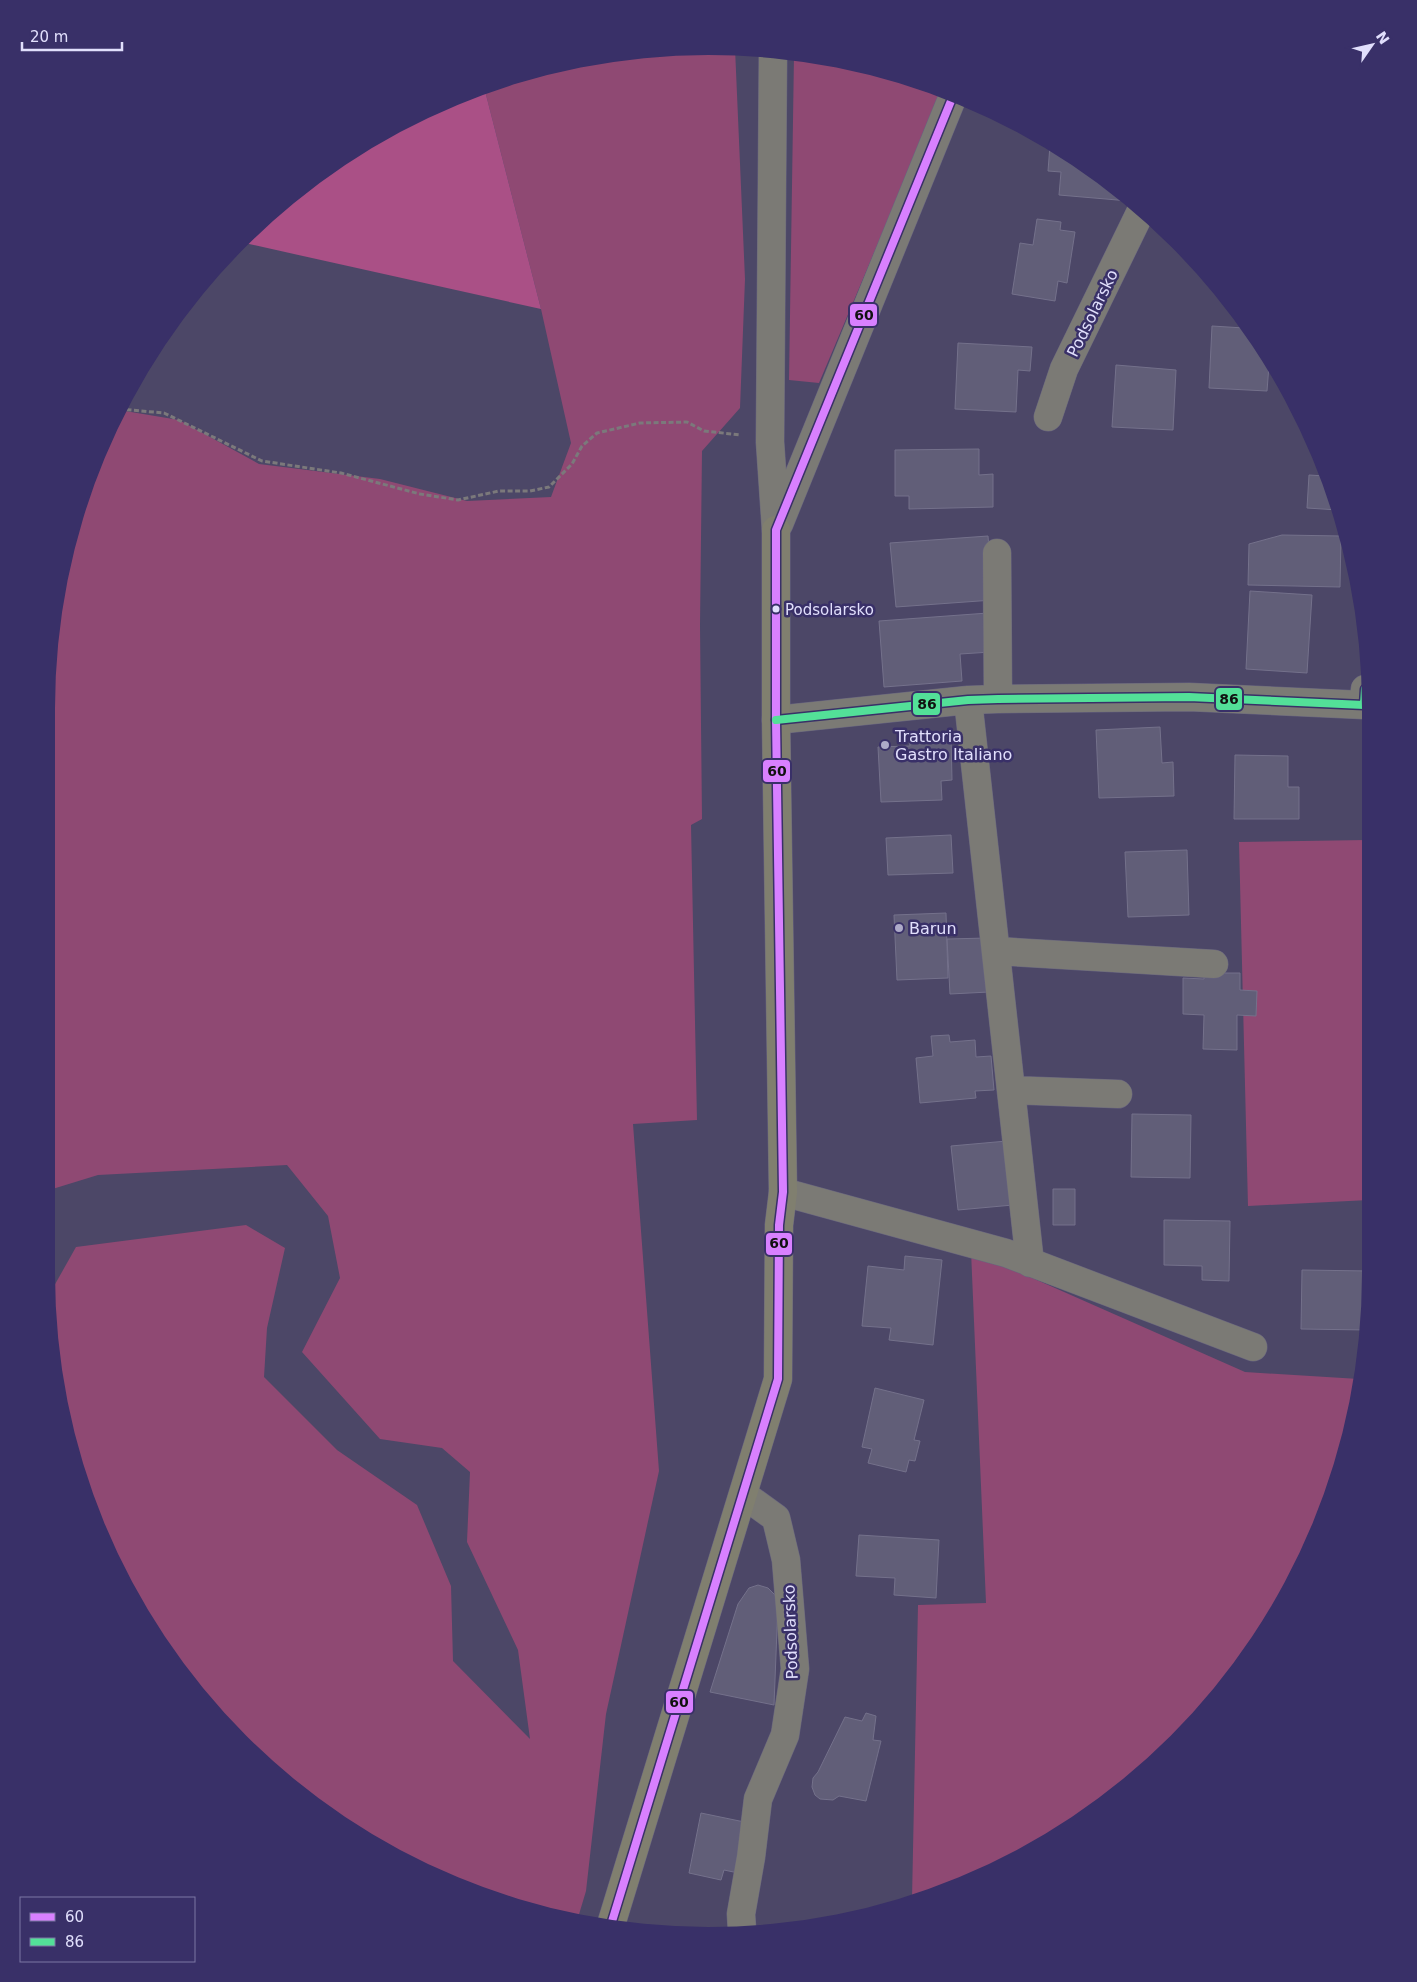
<svg xmlns="http://www.w3.org/2000/svg" width="1417" height="1982" viewBox="0 0 1417 1982" font-family="'DejaVu Sans',sans-serif">
  <style>
    .green { fill: #8f4973 }
    .forest { fill: #aa5086 }
    .building { fill: #615e78; stroke: #74718b }
    .lines { fill: none; stroke-linecap: round; stroke-linejoin: round }
    .minor-casing { stroke: #68657f; stroke-width: 29 }
    .major-casing { stroke: #68657f; stroke-width: 29 }
    .path { stroke: #7b797b; stroke-width: 3; stroke-dasharray: 5 2.5; stroke-linecap: butt }
    .minor { stroke: #7b7a75; stroke-width: 28 }
    .major { stroke: #807f6f; stroke-width: 28 }
    .bus-1-casing { stroke: #393068; stroke-width: 11 }
    .bus-2-casing { stroke: #393068; stroke-width: 11 }
    .bus-1 { stroke: #d880ff; stroke-width: 8 }
    .bus-2 { stroke: #53e098; stroke-width: 8 }
    .bus-dot { fill: #e1dffc; stroke: #393068; stroke-width: 2 }
    .poi-dot { fill: #adaac8; stroke: #393068; stroke-width: 2 }
    .labels { text-anchor: middle; stroke-width: 5; stroke-linejoin: round; paint-order: stroke }
    .bus-label { font-size: 15px; fill: #e1dffc; stroke: #393068; text-anchor: start }
    .street-label { font-size: 16px; fill: #e1dffc; stroke: #393068 }
    .poi-label { font-size: 16px; fill: #e1dffc; stroke: #393068; text-anchor: start }
    .line-badge { stroke: #393068; stroke-width: 2 }
    .pale-badge-label { font-size: 14px; text-anchor: middle; font-weight: bold; fill: #111 }
  </style>
  <rect width="100%" height="100%" fill="#4c4767"/>
  <path class="green" d="M735,48L745,279L740,408L702,451L700,626L702,819L691,825L697,1120L633,1124L659,1471L606,1714L586,1891L577,1921L537,1913L416,1868L272,1771L158,1641L114,1566L69,1445L49,1295L76,1247L246,1225L285,1248L267,1328L264,1377L337,1450L417,1505L451,1586L453,1661L530,1739L518,1650L467,1542L470,1472L442,1448L380,1439L302,1352L340,1278L328,1216L287,1165L98,1175L46,1191V708L59,579L97,455L119,410L179,420L259,464L380,479L467,501L551,497L571,443L541,309L484,87L496,81L622,52Z
    M794,55L880,69L942,92L819,383L789,380Z
    M1366,840L1369,1200L1248,1206L1239,842Z
    M971,1251L1245,1372L1359,1379L1348,1445L1302,1567L1234,1677L1145,1772L1076,1824L962,1885L912,1899L918,1605L986,1603Z"/>
  <path class="forest" d="M484,87L541,309L240,242L272,210L378,135Z"/>
  <path class="building" d="M1050,145L1112,183L1129,201L1059,195L1061,172L1048,171Z
    M1037,219L1061,222L1060,230L1075,232L1067,283L1058,281L1055,301L1012,294L1020,243L1033,245Z
    M1212,326L1244,328L1269,365L1267,391L1209,388Z
    M958,343L1032,347L1030,371L1018,370L1016,412L955,409Z
    M1116,365L1176,370L1173,430L1112,427Z
    M979,449V475L993,474V507L909,509V496H895V450Z
    M1309,475L1325,476L1338,510L1307,508Z
    M1282,535L1341,536L1340,587L1248,585L1249,544Z
    M988,536L993,600L896,607L890,543Z
    M1250,591L1312,595L1307,673L1246,669Z
    M988,613L991,652L960,654L962,681L884,687L879,621Z
    M1160,727L1162,763L1173,762L1174,796L1099,798L1096,730Z
    M951,736L952,780L941,781L942,800L881,802L878,747L910,746L909,737Z
    M1235,755L1288,756V787H1299V819H1234Z
    M951,835L953,873L888,875L886,838Z
    M1187,850L1189,915L1128,917L1125,852Z
    M946,913L948,978L897,980L894,915Z
    M987,938L989,992L950,994L947,939Z
    M1204,973H1240V990L1257,991L1256,1016L1237,1015V1050L1203,1049L1204,1015L1183,1014V978L1204,979Z
    M949,1035L950,1042L975,1040L976,1057L991,1056L994,1090L975,1091L976,1098L920,1103L916,1058L933,1056L931,1036Z
    M1132,1114L1191,1115L1190,1178L1131,1177Z
    M1007,1141L1013,1205L958,1210L951,1146Z
    M1053,1189H1075V1225H1053Z
    M1164,1220L1230,1221L1229,1281L1202,1280V1266L1164,1265Z
    M905,1256L942,1260L933,1345L889,1340L891,1328L862,1326L868,1266L904,1270Z
    M1302,1270L1369,1271L1367,1330L1301,1329Z
    M875,1388L924,1400L914,1440L920,1441L915,1461L909,1460L906,1472L868,1463L872,1449L862,1447Z
    M859,1535L939,1540L936,1598L894,1595L895,1578L856,1576Z
    M758,1585L768,1588L775,1595L778,1604L774,1705L710,1692L738,1604L749,1588Z
    M866,1713L876,1716L873,1740L881,1741L866,1801L839,1796L833,1800L820,1799L815,1795L812,1787L813,1778L818,1772L845,1717L862,1721Z
    M701,1813L754,1824L743,1874L724,1870L721,1880L689,1873Z"/>
  <g class="lines">
    <g class="minor-casing">
      <path id="minor" d="M773,51L770,442L776,530
        M1048,417L1064,369L1141,211
        M779,524L953,96
        M997,553L998,699
        M968,700L1030,1263
        M776,720L968,700L998,699L1189,697L1364,705L1365,689
        M996,951L1214,964
        M1011,1090L1118,1094
        M783,1192L1006,1253L1253,1347
        M742,1930L741,1914L751,1857L758,1799L785,1735L795,1669L786,1560L776,1518L744,1495"/>
    </g>
    <g class="major-casing">
      <path id="major" d="M610,1928L778,1379L779,1225L783,1192L776,720V530"/>
    </g>
    <path class="path" d="M119,409L164,413L262,461L341,473L420,494L458,500L499,491H530L549,487L572,464L582,446L597,433L640,423L687,422L704,431L741,435"/>
    <use href="#minor" class="minor"/>
    <use href="#major" class="major"/>
    <g class="bus-1-casing">
      <path id="bus-1" d="M610,1928L778,1379L779,1225L783,1192L776,720V530L953,96"/>
    </g>
    <g class="bus-2-casing">
      <path id="bus-2" d="M776,720L968,700L998,699L1189,697L1364,705L1365,689"/>
    </g>
    <use href="#bus-1" class="bus-1"/>
    <use href="#bus-2" class="bus-2"/>
  </g>
  <circle class="bus-dot" cx="776" cy="609" r="4.5"/>
  <g class="poi-dot">
    <circle cx="885" cy="745" r="5"/>
    <circle cx="899" cy="928" r="5"/>
  </g>
  <g class="labels">
    <g class="bus-label">
      <text x="785" y="615">Podsolarsko</text>
    </g>
    <g class="street-label">
      <text transform="translate(1092 313) rotate(-64)" y="6">Podsolarsko</text>
      <text transform="translate(790 1632) rotate(-92)" y="6">Podsolarsko</text>
    </g>
    <g class="poi-label">
      <text x="895" y="742">Trattoria<tspan x="895" dy="18">Gastro Italiano</tspan></text>
      <text x="909" y="934">Barun</text>
    </g>
  </g>
  <path d="M0 0H1417V1982H0ZM708 55H709A653 653 0 0 1 1362 708V1274A653 653 0 0 1 709 1927H708A653 653 0 0 1 55 1274V708A653 653 0 0 1 708 55Z" fill="#393068" fill-rule="evenodd"/>
  <g class="line-badge">
    <rect x="849" y="303" width="29" height="24" rx="5" fill="#d880ff"/>
    <rect x="1215" y="687" width="28" height="24" rx="5" fill="#53e098"/>
    <rect x="912" y="692" width="29" height="24" rx="5" fill="#53e098"/>
    <rect x="762" y="759" width="29" height="24" rx="5" fill="#d880ff"/>
    <rect x="765" y="1232" width="28" height="24" rx="5" fill="#d880ff"/>
    <rect x="665" y="1690" width="29" height="24" rx="5" fill="#d880ff"/>
  </g>
  <g class="pale-badge-label">
    <text x="864" y="320">60</text>
    <text x="1229" y="704">86</text>
    <text x="927" y="709">86</text>
    <text x="777" y="776">60</text>
    <text x="779" y="1248">60</text>
    <text x="679" y="1707">60</text>
  </g>
  <rect x="20" y="1897" width="175" height="65" fill="#393068" stroke="#7c76a3"/>
  <rect x="30" y="1913" width="25" height="8" fill="#d880ff" stroke="#7c76a3"/>
  <text x="65" y="1922" font-size="15" fill="#e1dffc">60</text>
  <rect x="30" y="1938" width="25" height="8" fill="#53e098" stroke="#7c76a3"/>
  <text x="65" y="1947" font-size="15" fill="#e1dffc">86</text>
  <g transform="translate(1372 45) rotate(56)" stroke="#393068" stroke-width="4" paint-order="stroke">
  <path d="M0-4L9 19L0 12L-9 19Z" fill="#e1dffc"/>
  <text y="-8" font-size="14" font-weight="bold" text-anchor="middle" fill="#e1dffc">N</text>
  </g>
  <path d="M22 42v8h100v-8" fill="none" stroke="#e1dffc" stroke-width="2.5"/>
  <text x="30" y="42" font-size="15" fill="#e1dffc" stroke="#393068" stroke-width="4" paint-order="stroke">20 m</text>
</svg>
